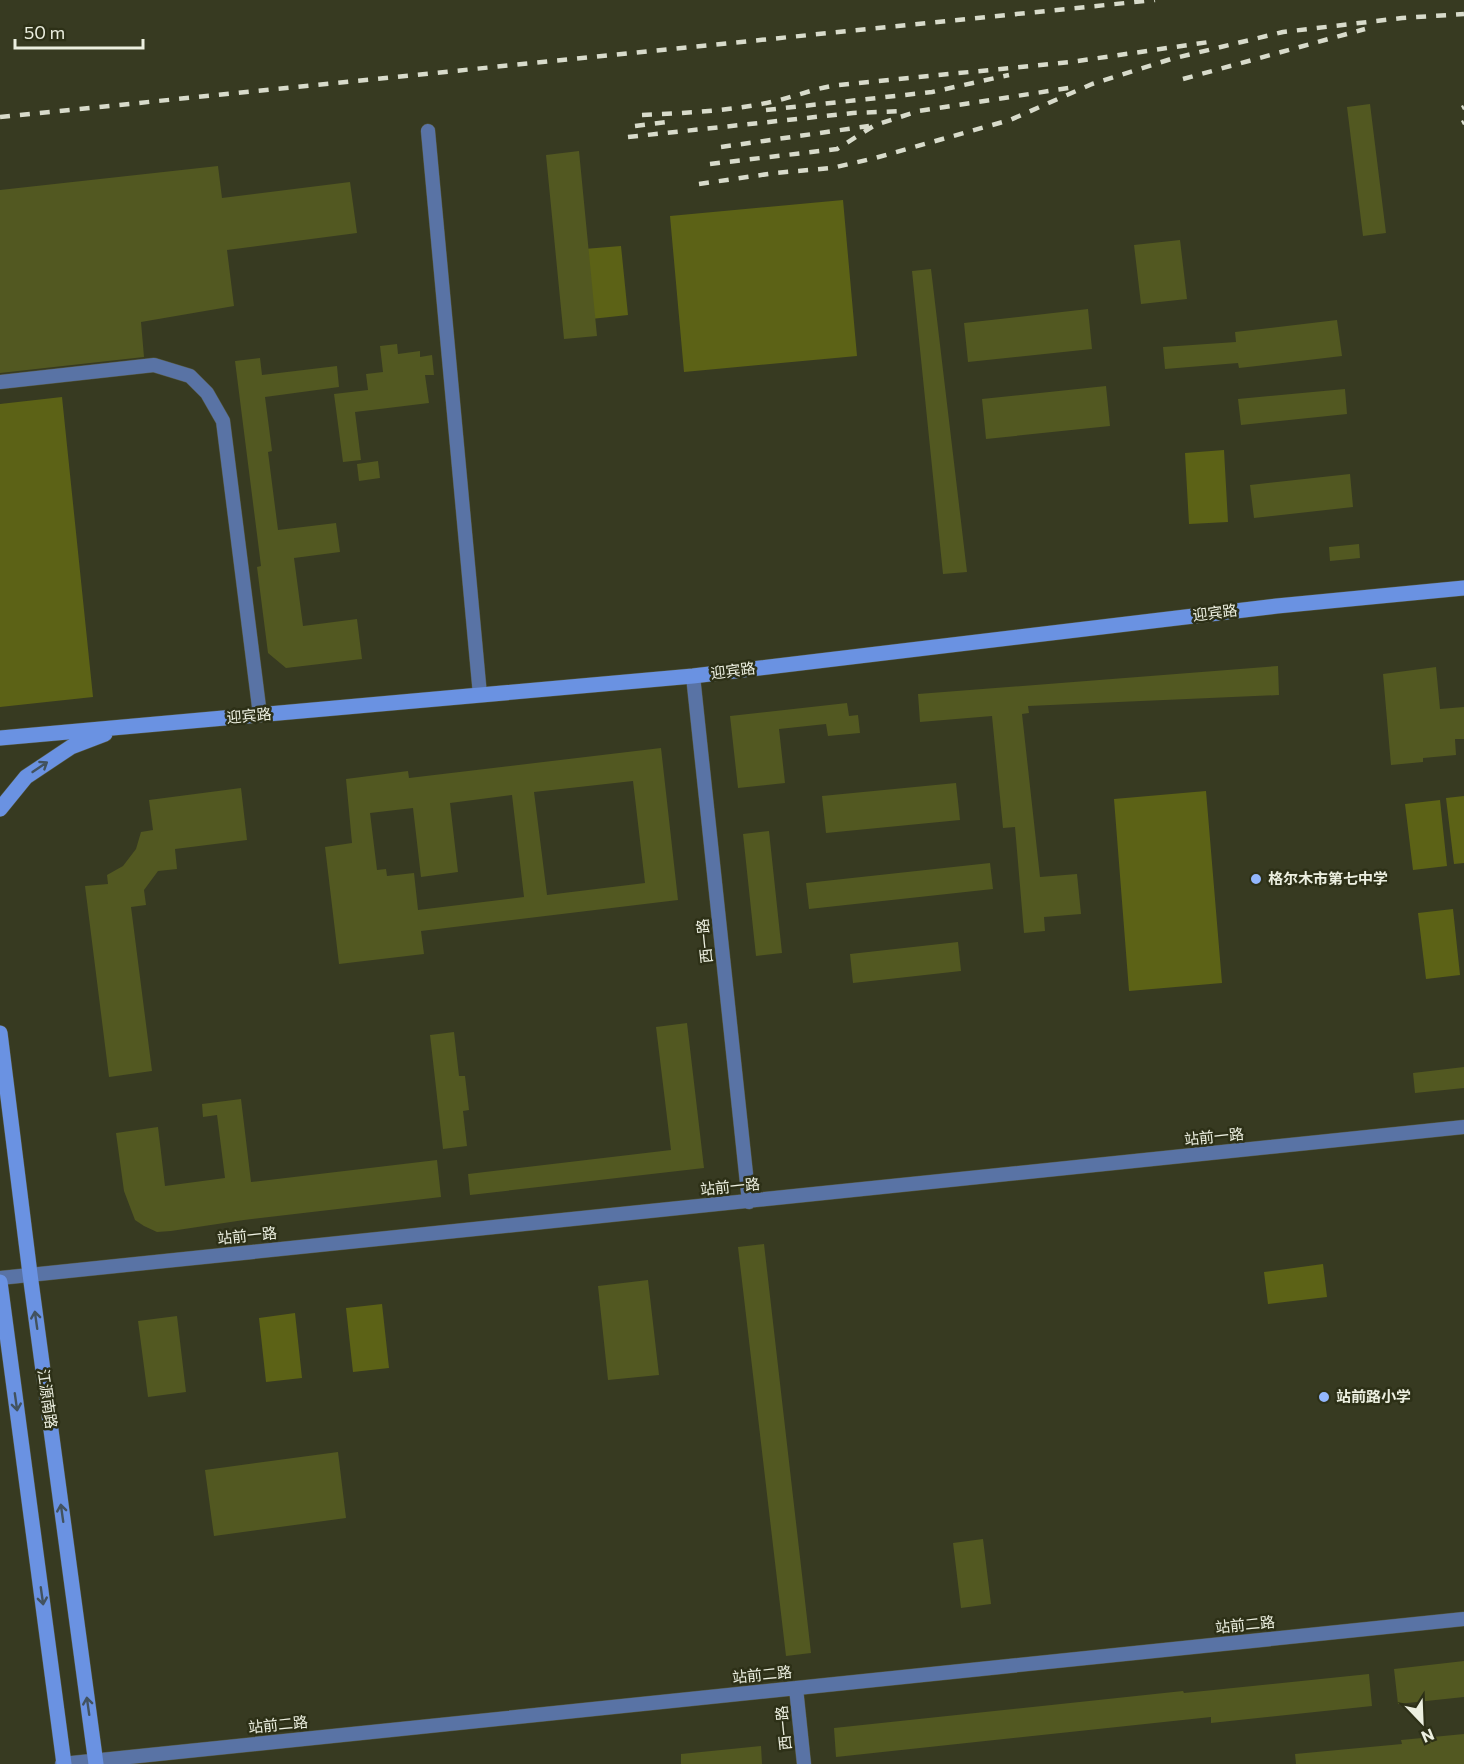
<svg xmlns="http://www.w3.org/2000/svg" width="1464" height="1764" viewBox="0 0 1464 1764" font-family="Commissioner,'Noto Sans SC',sans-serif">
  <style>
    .green { fill: #5c6216 }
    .building { fill: #525821; fill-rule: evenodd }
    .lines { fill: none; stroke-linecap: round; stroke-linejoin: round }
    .street-casing { stroke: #545740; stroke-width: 15 }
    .secondary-casing { stroke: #545740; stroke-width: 16 }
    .street { stroke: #5973a5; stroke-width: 14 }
    .secondary { stroke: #6a92e2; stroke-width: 15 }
    .rail { stroke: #d8dbcb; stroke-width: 4.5; stroke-dasharray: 10 10; stroke-linecap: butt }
    .oneway { stroke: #42525e }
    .poi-dot { fill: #93b7fd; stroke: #2d3017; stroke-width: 2 }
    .labels { text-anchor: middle; stroke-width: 5; stroke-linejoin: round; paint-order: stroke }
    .street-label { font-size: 15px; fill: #ecefe0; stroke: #2d3017 }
    .poi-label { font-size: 15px; font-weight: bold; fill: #ecefe0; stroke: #2d3017; text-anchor: start }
  </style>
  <rect width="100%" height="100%" fill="#373a21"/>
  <path class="green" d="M843,200L857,356L684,372L670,216Z
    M621,246L628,315L591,319L584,249Z
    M62,397L93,697L0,707V404Z
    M1224,450L1228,522L1189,524L1185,453Z
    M1206,791L1222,983L1129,991L1114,799Z
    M1464,796V863L1454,864L1446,798Z
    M1440,800L1447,866L1413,870L1405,804Z
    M1453,909L1460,975L1426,979L1418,913Z
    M1323,1264L1327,1297L1268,1304L1264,1272Z
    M382,1304L389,1368L353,1372L346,1308Z
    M295,1313L302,1378L266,1382L259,1318Z"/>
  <path class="building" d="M1370,104L1386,233L1363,236L1347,107Z
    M579,151L597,336L564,339L546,155Z
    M218,166L222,198L350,182L357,233L227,250L234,306L141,322L144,357L0,373V190Z
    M1180,240L1187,299L1141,304L1134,245Z
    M931,269L967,572L943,574L912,271Z
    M1088,309L1092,349L968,362L964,323Z
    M1337,320L1342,356L1239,368L1238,363L1165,369L1163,347L1236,342L1235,332Z
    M397,344L398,354L420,351V357L432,355L434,375H425L429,403L355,412L361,460L343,462L334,394L368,390L366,374L383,372L380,346Z
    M260,358L262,375L337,366L339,387L265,397L272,451L268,452L278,530L336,523L340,552L294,558L303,626L357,619L362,659L286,668L268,653L257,567L261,566L235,361Z
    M1106,386L1110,426L986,439L982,399Z
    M1345,389L1347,414L1241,425L1238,399Z
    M378,461L380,478L359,481L357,464Z
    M1350,474L1353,507L1254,518L1250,485Z
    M1359,544L1360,558L1330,561L1329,547Z
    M1278,666L1279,695L1028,706L1029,713L1022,714L1040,877L1077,874L1081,914L1044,917L1045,931L1024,933L1015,827L1003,828L992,716L920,722L918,694Z
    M1436,667L1440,709L1464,707V739H1455L1456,755L1423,758V762L1391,765L1383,674Z
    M847,703L849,716L858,715L860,733L828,736L826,724L779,729L785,783L738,788L730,716Z
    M661,748L678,900L421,931L424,954L339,964L325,847L352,843L346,779L408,771L409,778ZM633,781L645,883L547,895L534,792ZM512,795L524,897L418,910L414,873L387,876L386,869L377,870L370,813L413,808L421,877L458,872L450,803Z
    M956,783L960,820L826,833L822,796Z
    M241,788L247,840L175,849L177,869L158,871L144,890L146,905L131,907L152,1071L109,1077L85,886L108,884L107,875L123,866L136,849L141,832L153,830L149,800Z
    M769,831L782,953L756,956L743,834Z
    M990,863L993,889L809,909L806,883Z
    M958,942L961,971L853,983L850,954Z
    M687,1023L704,1168L470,1195L468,1174L671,1150L656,1027Z
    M454,1032L459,1076H465L469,1110L463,1111L467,1146L443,1149L430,1035Z
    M1464,1067V1088L1415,1093L1413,1073Z
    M241,1099L251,1182L437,1160L441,1197L244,1220L171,1231L157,1232L144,1226L135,1220L124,1191L116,1133L158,1127L165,1186L225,1178L217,1115L203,1117L202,1104Z
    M764,1244L811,1653L786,1656L738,1247Z
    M648,1280L659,1375L608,1380L598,1286Z
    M177,1316L186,1392L148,1397L138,1321Z
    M338,1452L346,1518L214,1536L205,1470Z
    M983,1539L991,1604L961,1608L953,1543Z
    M1464,1661V1697L1398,1704L1394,1669Z
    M1369,1674L1372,1706L1211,1723V1717L836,1757L834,1728L1183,1691L1184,1693Z
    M1464,1734V1764H1296L1295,1754L1402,1744L1401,1740Z
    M761,1746L762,1764H681V1754Z"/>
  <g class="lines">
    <g class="street-casing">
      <path id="street" d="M428,131L480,695
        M0,382L154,365L190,376L207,393L223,421L260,715
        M693,676L749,1202
        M0,1278L1464,1127
        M796,1688L804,1764
        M62,1764L1464,1619"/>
    </g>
    <g class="secondary-casing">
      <path id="secondary" d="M0,738L693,676L1277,606L1464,588
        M0,809L26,777L71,747L105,734
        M0,1033L30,1274L96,1764
        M0,1282L64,1764"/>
    </g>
    <use href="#street" class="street"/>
    <use href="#secondary" class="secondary"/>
    <path class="rail" d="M1183,79L1365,29
      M1462,108L1464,107
      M766,110L932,92L1009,75
      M642,115C685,113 729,111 771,102C794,97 815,88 838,85L1071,62L1209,42
      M0,117L1155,0
      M1462,123L1464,122
      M635,126L667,122
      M628,137L853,113L904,111
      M721,147L869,126
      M710,164L837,149L875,125L919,111L1075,87
      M699,184L775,173L832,168L875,158L1010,120L1092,84L1171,59L1283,32L1402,18L1464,14"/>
  </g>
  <defs><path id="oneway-shaft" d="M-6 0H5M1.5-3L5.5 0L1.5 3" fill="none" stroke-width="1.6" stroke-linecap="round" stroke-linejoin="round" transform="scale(1.5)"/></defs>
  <g class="oneway">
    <use href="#oneway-shaft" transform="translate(40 767) rotate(-34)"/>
    <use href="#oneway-shaft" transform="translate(36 1320) rotate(-98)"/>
    <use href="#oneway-shaft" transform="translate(16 1402) rotate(82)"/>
    <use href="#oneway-shaft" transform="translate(62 1513) rotate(-98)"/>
    <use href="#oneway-shaft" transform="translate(42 1596) rotate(82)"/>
    <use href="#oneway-shaft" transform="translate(88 1706) rotate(-98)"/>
  </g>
  <g class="poi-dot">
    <circle cx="1256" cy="879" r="6"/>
    <circle cx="1324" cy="1397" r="6"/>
  </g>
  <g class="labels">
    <g class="street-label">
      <text transform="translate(1215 613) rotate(-7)" y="5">迎宾路</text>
      <text transform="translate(733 671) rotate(-7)" y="5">迎宾路</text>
      <text transform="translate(249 716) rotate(-5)" y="5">迎宾路</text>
      <text transform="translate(705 941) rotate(-96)" y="5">西一路</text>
      <text transform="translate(1214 1137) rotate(-6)" y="5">站前一路</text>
      <text transform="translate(730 1187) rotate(-6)" y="5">站前一路</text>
      <text transform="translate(247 1236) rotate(-6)" y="5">站前一路</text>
      <text transform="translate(47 1399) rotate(82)" y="5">江源南路</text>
      <text transform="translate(1245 1625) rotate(-6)" y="5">站前二路</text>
      <text transform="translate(762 1675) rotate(-6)" y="5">站前二路</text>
      <text transform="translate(278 1725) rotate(-6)" y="5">站前二路</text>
      <text transform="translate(784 1728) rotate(-96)" y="5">西一路</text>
    </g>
    <g class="poi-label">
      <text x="1268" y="884">格尔木市第七中学</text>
      <text x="1336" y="1402">站前路小学</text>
    </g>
  </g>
  <g transform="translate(1422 1722) rotate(157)" stroke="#2d3017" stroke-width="4.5" paint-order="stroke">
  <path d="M0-4.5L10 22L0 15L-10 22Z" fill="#ecefe0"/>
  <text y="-9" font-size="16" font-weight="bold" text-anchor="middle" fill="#ecefe0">N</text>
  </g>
  <path d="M15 39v9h128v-9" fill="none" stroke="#ecefe0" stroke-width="3"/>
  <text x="24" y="39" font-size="18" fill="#ecefe0" stroke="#2d3017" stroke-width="4.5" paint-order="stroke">50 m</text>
</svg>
